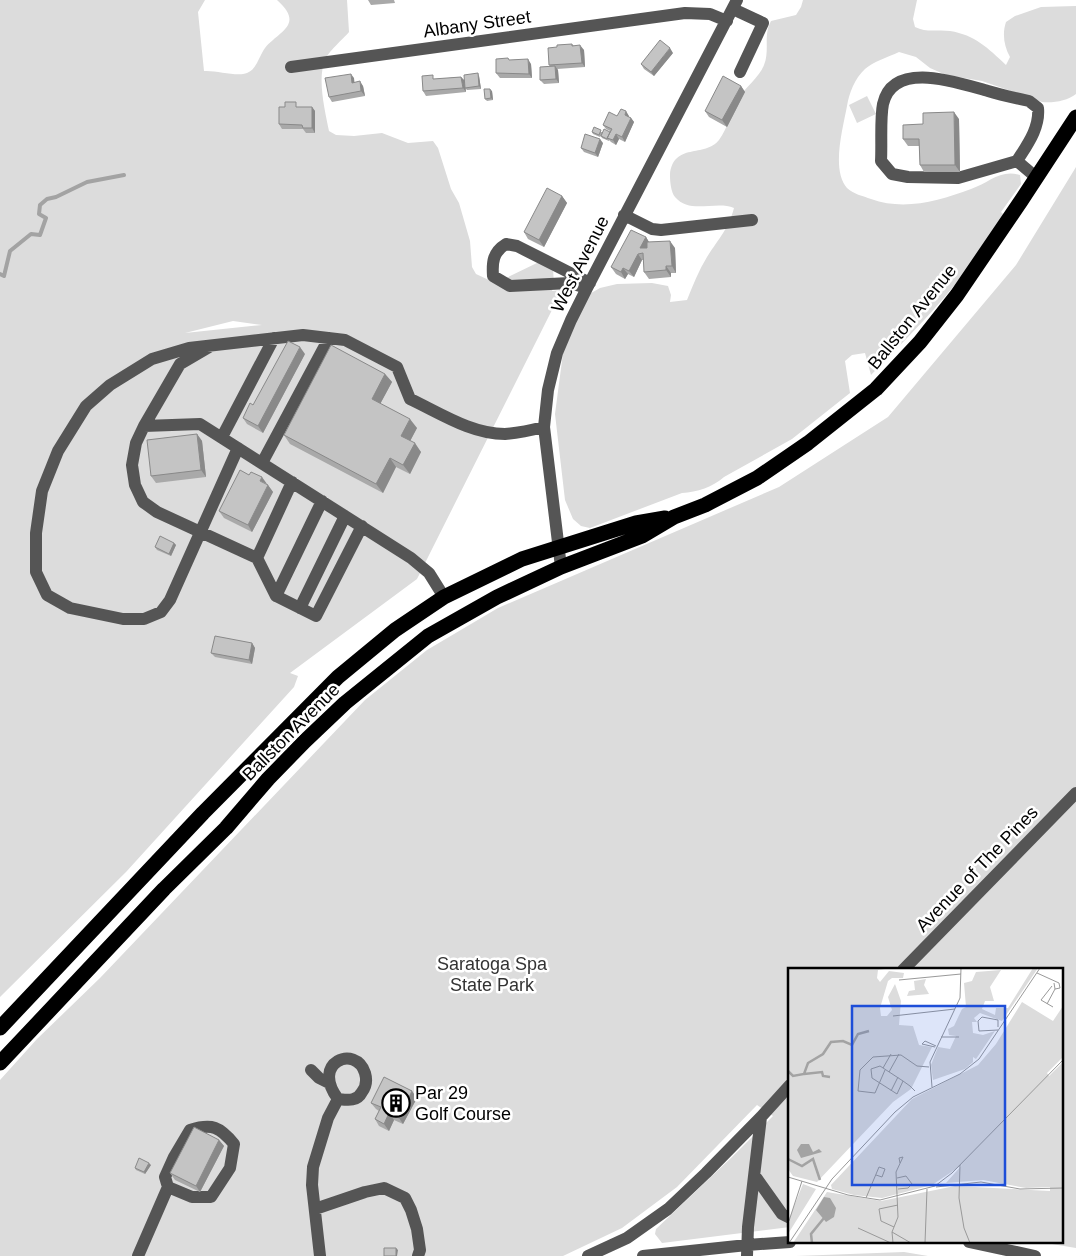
<svg xmlns="http://www.w3.org/2000/svg" width="1076" height="1256" viewBox="0 0 1076 1256" font-family="Helvetica,sans-serif">
  <style>
    .green { fill: #dcdcdc; fill-rule: evenodd }
    .lines { fill: none; stroke-linecap: round; stroke-linejoin: round }
    .stream { stroke: #a3a3a3; stroke-width: 4 }
    .minor { stroke: #555; stroke-width: 12 }
    .highway { stroke: #000; stroke-width: 15 }
    .wall { fill: #a9a9a9 }
    .shaded-wall { fill: #898989 }
    .building { fill: #c4c4c4; stroke: #898989 }
    .labels { text-anchor: middle; stroke-width: 5; stroke-linejoin: round; paint-order: stroke }
    .street-label { font-size: 18px; fill: #000; stroke: #fff }
    .park-label { font-size: 18px; fill: #333; stroke: #fff }
    .poi-label { font-size: 18px; fill: #000; stroke: #fff; text-anchor: start }
    .inset-river { fill: none; stroke: #a3a3a3; stroke-width: 2.5 }
    .inset-road { fill: none; stroke: #999; stroke-width: 1 }
    .view { fill: #1d4ed8; fill-opacity: 0.15; stroke: #1d4ed8; stroke-width: 2.5 }
    .inset-edge { fill: none; stroke: #000; stroke-width: 2.5 }
  </style>
  <rect width="100%" height="100%" fill="#fff"/>
  <path class="green" d="M0,0H205L198,12L204,71C216,70 237,77 247,73C257,69 259,56 265,48C279,31 305,25 277,0H347L349,32C343,39 328,52 325,60C317,79 325,111 329,131L336,135L354,136L382,133L408,143L433,141L438,148L451,189L459,203L470,241L472,267L476,274L491,281H500L539,262L553,268L554,285L552,291L562,290L417,579L290,673L298,676L294,687L126,872L0,997ZM233,321L262,325L185,333Z
    M803,0H917L913,19L915,27C927,33 938,29 950,31C975,35 988,48 1006,65L1010,57C1004,46 1002,34 1006,22L1015,16L1041,7L1076,6V94C1067,101 1054,103 1042,102L982,81L946,75L930,68L916,57L899,52C888,57 873,62 865,69C855,78 849,93 847,106C843,128 831,170 847,188C853,194 863,196 871,199C904,211 939,201 971,189C989,183 1000,169 1020,175L1021,184L1001,212L1004,215C992,233 980,251 967,269C939,307 904,341 871,375L865,353L852,355L845,361L850,393L792,439L724,477C713,487 697,492 682,493L590,528L581,526L573,519L565,500L555,414L563,353L586,296L600,288L617,284L652,283L668,286L671,295L670,302L687,300C693,285 699,270 707,257C719,238 728,230 734,208C716,200 690,215 675,197C671,192 670,182 670,175C673,142 705,158 719,140C728,128 731,112 738,99C745,87 759,78 764,65C770,51 763,35 771,21L796,15L801,7Z
    M867,96L876,114L857,123L849,105Z
    M1076,167V1248L1040,1242H1062V970H790V1227L662,1243L655,1234L656,1229L731,1158L773,1116L757,1105L677,1187L622,1228L563,1256H0V1080L37,1039L100,978L365,700L427,650L498,608L779,487L888,417L1016,265Z
    M904,1252L928,1256H796Z"/>
  <g class="lines">
    <path class="stream" d="M0,274L4,276L10,251L31,234L40,235L46,218L39,214L40,205L47,199L56,197L87,182L124,175"/>
    <path class="minor" d="M733,9L763,23L740,72
      M291,67L685,13L710,14L727,21
      M1017,161C1027,145 1040,128 1038,108L1029,101C1015,98 1001,95 988,91C959,83 893,59 883,104C880,119 882,144 881,161L892,174L908,177L958,178L1017,161L1037,178
      M624,215L652,229L661,230L752,220
      M587,288L570,283L510,286L493,276C492,262 493,252 506,244L517,246L590,283
      M144,426L180,364L209,347
      M222,437L274,338
      M238,448L170,600L161,612L144,619H123L70,608L47,595L36,572V533L42,491L58,451L86,406L110,385L152,359L189,348L303,335L345,340L397,367L410,399C440,413 471,434 505,434C518,433 532,430 544,427
      M262,463L329,338
      M362,526L316,616L276,596L257,558L157,512L143,502L135,485L132,465L136,443L144,426L200,424L411,558L429,573L444,597
      M257,558L292,482
      M561,567L544,427L548,390L557,353L571,320L587,288L737,0
      M276,596L322,501
      M300,608L345,516
      M903,970L1076,793
      M311,1070L319,1078L329,1083
      M755,1176L782,1214L790,1218
      M315,1209L365,1192L384,1188L405,1198L411,1210L417,1229L420,1250L418,1256
      M969,1242L1035,1256
      M138,1256L168,1187L165,1177L174,1157L190,1130C212,1123 220,1127 234,1144L230,1168L211,1197H192L168,1187
      M320,1256L312,1185L313,1167L328,1118L338,1099C347,1100 357,1102 362,1092C366,1087 367,1080 365,1073C356,1044 310,1062 338,1099
      M588,1256L627,1238L668,1209L706,1173L761,1117L790,1085
      M643,1256L747,1245L790,1242
      M747,1256L748,1227L761,1117"/>
    <path class="highway" d="M0,1028L203,813L338,677L395,630L444,597L522,559L636,523L665,518
      M0,1063L164,889L226,828L268,779L305,741L345,703L428,636L497,597L561,567L642,536L674,517L705,505L757,478L808,443L876,389L920,342L957,295L1021,201L1076,117"/>
  </g>
  <path class="wall" d="M368,0H394L395,3L371,5Z
    M572,44L574,46L584,50L585,67L557,69L558,70L559,83L544,84L540,80L550,66L549,65L557,47Z
    M673,53L654,76L644,69L641,64Z
    M510,60L531,64L532,78H500L496,73Z
    M479,76L481,89L467,90L465,88L466,92L426,96L423,91L436,79L461,77L465,81Z
    M354,78V82L363,86L365,96L332,102L329,97Z
    M741,86L745,92L727,127L709,117L705,111Z
    M492,91L493,100L487,101L485,99Z
    M299,107H312L315,111V133H306L303,129H282L279,124Z
    M617,116H629V117L631,118L634,122L625,142L619,139L616,145L611,142L609,140V141L602,138L601,136L600,137L593,134L592,132H610V131L606,129L603,125Z
    M959,119L960,172H924L920,165L919,146H908L903,139Z
    M603,143L598,157L584,152L581,148Z
    M562,196L567,203L544,247L528,239L524,232Z
    M646,237L649,242L675,248L676,273H671V277L649,279L644,272V260H642L634,277L628,274L625,279L616,274L611,267Z
    M305,354L263,433L247,424L243,418L253,405Z
    M385,374L392,382L380,404L417,428L410,441L421,452L410,474L396,467L383,493L290,444L284,435Z
    M197,434L202,441L206,477L156,483L151,476Z
    M267,484L273,492L252,532L224,518L219,511Z
    M174,543L176,545L171,556L157,550L155,547Z
    M252,643L255,648L252,664L215,657L211,653Z
    M417,1098L403,1124L394,1120L389,1131L379,1126L375,1119L379,1111L376,1109L371,1103Z
    M219,1140L224,1146L200,1192L175,1180L170,1173Z
    M151,1165L145,1174L136,1170L135,1168Z"/>
  <path class="shaded-wall" d="M580,45L584,50L585,67L582,63Z
    M670,48L673,53L654,76L651,72Z
    M528,59L531,64L532,78L529,74Z
    M555,66L558,70L559,83L556,79Z
    M478,73L479,76L481,89L479,86Z
    M351,74L354,78L355,87L352,83Z
    M461,77L465,81L466,92L463,88Z
    M360,81L363,86L365,96L361,91Z
    M741,86L745,92L727,127L722,120Z
    M490,89L492,91L493,100L491,98Z
    M312,107L315,111V133L312,128Z
    M626,111L629,116L628,119L625,115Z
    M954,112L959,119L960,172L955,165Z
    M631,118L634,122L625,142L622,137Z
    M616,134L619,139L616,145L613,140Z
    M600,139L603,143L598,157L595,153Z
    M562,196L567,203L544,247L539,240Z
    M646,237L650,244L645,255L640,248Z
    M670,241L675,248L676,273L672,266Z
    M638,254L642,260L634,277L629,271Z
    M666,266L671,273V277L666,270Z
    M623,268L628,274L625,279L621,272Z
    M300,347L305,354L263,433L258,426Z
    M385,374L392,382L378,408L372,399Z
    M410,419L417,428L408,445L401,436Z
    M197,434L202,441L206,477L201,470Z
    M415,443L421,452L410,474L403,465Z
    M390,458L396,467L383,493L376,484Z
    M262,477L267,484L260,481Z
    M268,485L273,492L252,532L248,525Z
    M174,543L176,545L171,556L169,554Z
    M252,643L255,648L252,664L249,660Z
    M412,1091L417,1098L403,1124L399,1118Z
    M389,1113L394,1120L389,1131L384,1124Z
    M219,1140L224,1146L200,1192L196,1186Z
    M149,1163L151,1165L145,1174L144,1172Z
    M396,1248L398,1250L397,1256H396Z"/>
  <path class="building" d="M660,40L670,48L651,72L641,64Z
    M572,44V46L580,45L582,63L549,65L548,48L557,47V45Z
    M508,58L509,60L528,59L529,74L496,73V59Z
    M555,66L556,79L540,80V67Z
    M478,73L479,86L465,88L464,75Z
    M351,74L352,83L360,81L361,91L329,97L325,78Z
    M433,75V79L461,77L463,88L423,91L422,76Z
    M723,76L741,86L722,120L705,111Z
    M484,89H490L491,98L485,99Z
    M285,102H296V107H312V128H303L302,125L279,124V107H285Z
    M621,109L626,111L625,115L631,118L622,137L616,134L613,140L607,138L612,129L603,125L609,112L617,116Z
    M954,112L955,165H920L919,139H903V125L923,124V113Z
    M594,127L601,130L599,135L592,132Z
    M604,129L610,132L607,139L601,136Z
    M585,134L600,139L595,153L581,148Z
    M547,188L562,196L539,240L524,232Z
    M631,230L646,237L640,248H647V242L670,241L672,266H666V270L644,272L643,253L638,254L629,271L623,268L621,272L611,267Z
    M288,341L300,347L258,426L243,418L250,403L253,405Z
    M331,345L385,374L372,399L410,419L401,436L415,443L403,465L390,458L376,484L284,435Z
    M197,434L201,470L151,476L147,440Z
    M240,470L249,475L251,472L262,477L260,481L268,485L248,525L219,511Z
    M160,536L174,543L169,554L155,547Z
    M215,636L252,643L249,660L211,653Z
    M384,1077L412,1091L399,1118L389,1113L384,1124L375,1119L381,1107L371,1103Z
    M194,1127L219,1140L196,1186L170,1173Z
    M139,1158L149,1163L144,1172L135,1168Z
    M384,1248H396V1256H384Z"/>
  <defs>
    <g id="building-ring" transform="scale(1.4375)"><circle r="9.5" fill="#fff" stroke="#000" stroke-width="1.5"/><path d="M-4-6H4V6H1V3H-1V6H-4ZM-2.5-4.3h1.7v1.8h-1.7ZM.8-4.3h1.7v1.8H.8ZM-2.5-1h1.7V.8h-1.7ZM.8-1h1.7V.8H.8Z" fill="#000"/></g>
  </defs>
  <g fill-rule="evenodd">
    <use href="#building-ring" x="396" y="1103"/>
  </g>
  <g class="labels">
    <g class="street-label">
      <text transform="translate(477 24) rotate(-8)" y="6">Albany Street</text>
      <text transform="translate(580 264) rotate(-63)" y="6">West Avenue</text>
      <text transform="translate(912 317) rotate(-51)" y="6">Ballston Avenue</text>
      <text transform="translate(291 732) rotate(-45)" y="6">Ballston Avenue</text>
      <text transform="translate(977 869) rotate(-46)" y="6">Avenue of The Pines</text>
    </g>
    <g class="park-label">
      <text x="492" y="970">Saratoga Spa<tspan x="492" dy="21">State Park</tspan></text>
    </g>
    <g class="poi-label">
      <text x="415" y="1099">Par 29<tspan x="415" dy="21">Golf Course</tspan></text>
    </g>
  </g>
  <g transform="translate(788 968)">
    <rect width="275" height="275" fill="#fff"/>
    <path d="M0,0H104L90,2L89,10L92,14L101,3L116,5L115,10H104L100,13L92,40L93,48H99L104,42L100,29L107,16L113,33L111,57L125,58L131,77L144,79L123,121L105,134L29,214L5,208L0,201ZM245,0H250L214,53L192,45L186,50L189,54H184L185,65L195,67L207,63L188,91L185,89V94L177,101L145,112L143,97L150,79L162,81L168,68L161,67L160,61L166,58L174,41L178,39L176,15L184,13L188,4L213,2L202,19L206,33H197L194,41L207,47L208,40H220ZM138,11L136,17L141,26L119,28L121,23L127,22L126,13ZM234,34L265,53L275,38V89L259,105L261,108L275,94V275H5L39,224L93,233L167,218L262,223V219L238,220L195,212L158,215L174,197L144,217L94,230L66,227L44,221L43,217L124,131L190,97L208,76ZM15,216L28,221L0,266V253Z" fill="#dcdcdc"/>
    <path d="M13,176H21L25,184L31,181L34,184L13,190L9,182ZM36,229L42,230L48,240L46,249L38,254L28,242Z" fill="#a3a3a3"/>
    <path class="inset-river" d="M0,103L5,108L16,106L20,95L35,86L43,74L55,73L64,77L70,66L81,63M16,106L34,104L35,108L42,109M0,191L14,198L25,191L32,212M24,275L23,266L36,250"/>
    <path class="inset-road" d="M249,5L271,15L272,20L267,21L266,15M111,12L173,6M264,18L253,32L265,39M259,36L267,21M105,48L167,41M210,62L191,63L190,53L194,49L210,52V59M153,69H171M147,79L134,76L137,73L148,78M95,100L103,86M97,102L87,125L70,123L72,102L85,89L113,87L129,98L141,99M101,104L111,86M115,113L109,126L84,110L83,101L92,98L115,113L122,118L127,123M144,119L142,94L172,30L173,0M103,123L110,109M172,197L171,230L176,260L182,275M0,209L60,227L92,232L147,218L164,205L275,92M109,210L118,208L124,216L120,220L110,221M148,219L193,214L232,221L275,220M78,230L91,199L97,201L94,209L88,207M1,253L14,213M106,259L93,253L91,241L110,237M70,260L103,275M104,264L123,275M1,275L44,211L107,144L125,129L172,106L191,91L252,0M105,275L104,264L110,249L108,204L115,189L111,190L112,195M137,275L139,221"/>
    <path class="view" d="M64,38H217V217H64Z"/>
    <rect width="275" height="275" class="inset-edge"/>
  </g>
</svg>
